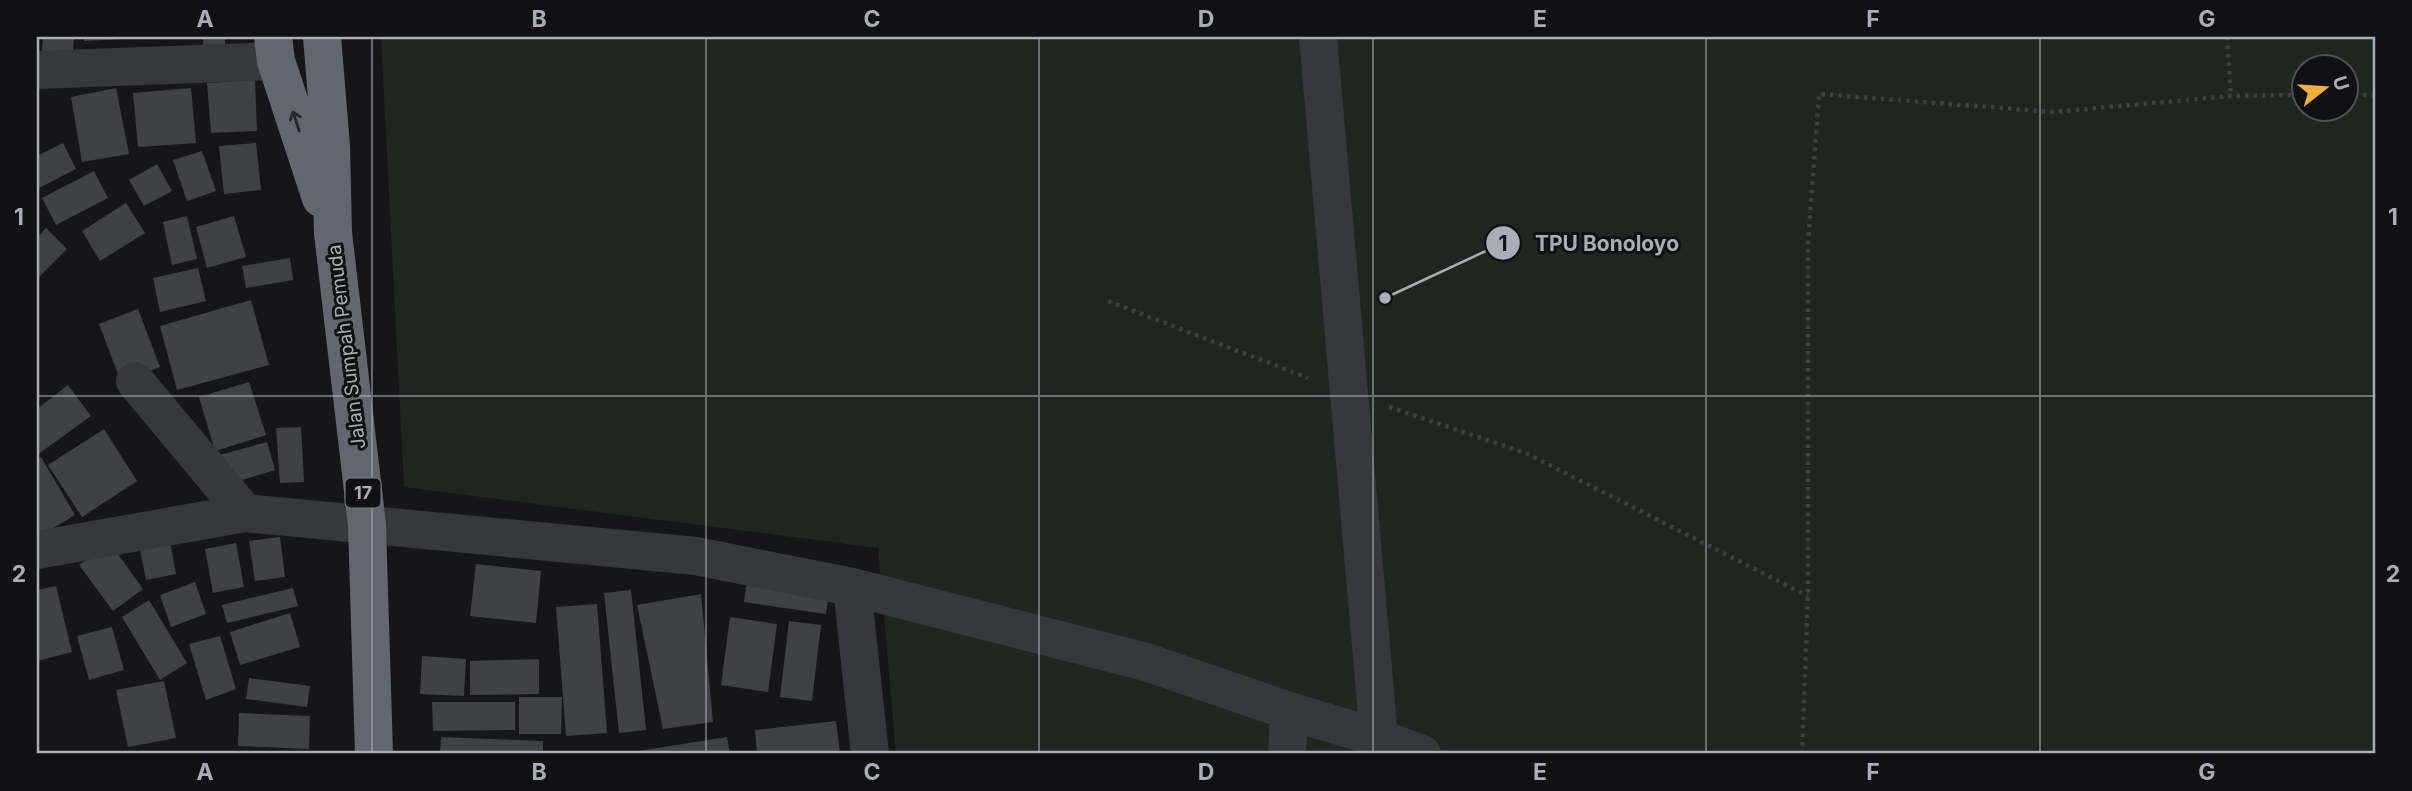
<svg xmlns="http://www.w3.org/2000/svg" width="2412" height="791" viewBox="0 0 2412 791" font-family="Inter,sans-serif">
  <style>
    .green { fill: #1e261f; fill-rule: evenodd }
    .building { fill: #404145 }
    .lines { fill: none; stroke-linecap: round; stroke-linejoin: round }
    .path { stroke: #3d3f44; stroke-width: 4.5; stroke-dasharray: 3.5 5; stroke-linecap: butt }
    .minor { stroke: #37383d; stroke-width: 38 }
    .highway { stroke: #63666e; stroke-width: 38 }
    .oneway { stroke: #26262a }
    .grid { fill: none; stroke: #a8adb8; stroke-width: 2; stroke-opacity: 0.55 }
    .labels { text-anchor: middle; stroke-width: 6; stroke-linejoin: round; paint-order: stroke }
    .shield { fill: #111113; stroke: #7b7e86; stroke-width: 2 }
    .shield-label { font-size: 18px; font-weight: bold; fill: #a8adb8 }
    .street-label { font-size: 19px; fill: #a8adb8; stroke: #111113 }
    .leader { fill: none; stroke: #a8adb8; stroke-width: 2.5 }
    .callout-dot { fill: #a8adb8; stroke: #111113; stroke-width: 2.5 }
    .mark-label { font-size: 21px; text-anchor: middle; font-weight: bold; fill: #111 }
    .callout-label { font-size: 21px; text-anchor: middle; font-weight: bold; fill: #a8adb8; stroke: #111113; stroke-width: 6; stroke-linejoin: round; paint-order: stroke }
    .neatline { fill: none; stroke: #a8adb8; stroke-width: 2.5 }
    .grid-label { font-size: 23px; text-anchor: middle; font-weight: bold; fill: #a8adb8 }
  </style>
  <rect width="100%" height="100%" fill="#161618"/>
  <path class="green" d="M381,37H2375V754H896L878,548L404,487ZM2304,66H2346V108H2304Z"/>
  <path class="building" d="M43,37H74L73,52L42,51Z
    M84,37H127V39L84,41Z
    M203,37H225V51L203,52Z
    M255,80L257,131L211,133L207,83Z
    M116,88L129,154L82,162L71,97Z
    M191,88L196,143L138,147L133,93Z
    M63,143L76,169L37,189V156Z
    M256,143L261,190L224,194L219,146Z
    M202,151L216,191L187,201L173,160Z
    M157,164L172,191L144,206L129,180Z
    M94,171L108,198L56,225L42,198Z
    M126,203L145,233L100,261L82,231Z
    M187,216L197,259L172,265L163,222Z
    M234,216L246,257L207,268L196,227Z
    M46,228L67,249L37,279V238Z
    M290,258L293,280L246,288L242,266Z
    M198,268L206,301L160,312L153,278Z
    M251,300L269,365L177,390L160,326Z
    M138,309L160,367L121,382L99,324Z
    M249,382L266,435L215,451L199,397Z
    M68,385L91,416L37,455V409Z
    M301,427L304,482L280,483L276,428Z
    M104,429L137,481L82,517L48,465Z
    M267,442L275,470L229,484L220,455Z
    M41,457L75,515L37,538V459Z
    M168,530L176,574L146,580L137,535Z
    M280,537L285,577L255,581L249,541Z
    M110,543L143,589L113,611L79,565Z
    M236,543L244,587L213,593L205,549Z
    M476,564L541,571L536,623L470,616Z
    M748,572L830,583L826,614L744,602Z
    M195,582L206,614L171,627L160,595Z
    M56,586L72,652L37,661V590Z
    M293,588L298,606L227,623L222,605Z
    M631,590L646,730L619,733L604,593Z
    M701,594L713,722L663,729L637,605Z
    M149,600L187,663L160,680L122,617Z
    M597,604L607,733L566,736L556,607Z
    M290,613L300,647L240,665L230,632Z
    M730,617L777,624L768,692L721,685Z
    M789,621L821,625L812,701L780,697Z
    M112,627L124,670L89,680L77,636Z
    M220,636L236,689L206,700L189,644Z
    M422,656L466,659L464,696L420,694Z
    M539,659V694L470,695V661Z
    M249,678L310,686L307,707L246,699Z
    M164,681L176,738L128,747L116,690Z
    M519,697H562L561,734H519Z
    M432,702H515V730L433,731Z
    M239,713L310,716L309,749L238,746Z
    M836,721L840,754H757L755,730Z
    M441,737L543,741V754H440Z
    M727,737L730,754H626V753Z"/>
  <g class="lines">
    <path class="path" d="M2227,37L2231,96
      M2346,95H2375
      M1108,301L1308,378
      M1389,407L1528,454L1808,596
      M1802,754L1808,596V243L1819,94L2053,112L2231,96L2304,95"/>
    <path class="minor" d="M1318,37L1379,738
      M37,70L276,61
      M135,381L245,513
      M37,550L245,513L696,556L852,587L1146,662L1289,711L1379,738L1422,754
      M852,587L870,754
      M1287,754L1289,711"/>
    <path class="highway" d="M273,37L276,61L321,198
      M322,37L331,146L333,233L367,525L374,754"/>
  </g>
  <defs><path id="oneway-shaft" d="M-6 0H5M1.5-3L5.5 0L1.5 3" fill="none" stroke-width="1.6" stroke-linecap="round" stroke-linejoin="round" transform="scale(1.75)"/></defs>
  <use class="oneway" href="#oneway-shaft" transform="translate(296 121) rotate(-108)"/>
  <path class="grid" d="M372,37V754M706,37V754M1039,37V754M1373,37V754M1706,37V754M2040,37V754M37,396H2375"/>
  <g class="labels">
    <rect class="shield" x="345.5" y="478.5" width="35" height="29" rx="5"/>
    <g class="shield-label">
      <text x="363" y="499">17</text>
    </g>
    <g class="street-label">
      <text transform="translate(346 347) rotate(-97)" y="7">Jalan Sumpah Pemuda</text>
    </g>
  </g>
  <path class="leader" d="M1385 298L1503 243"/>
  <g class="callout-dot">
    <circle cx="1385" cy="298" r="7"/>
    <circle cx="1503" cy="243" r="18"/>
  </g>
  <g class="mark-label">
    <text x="1503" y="251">1</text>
  </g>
  <g class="callout-label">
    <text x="1607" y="251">TPU Bonoloyo</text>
  </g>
  <rect width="2412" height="791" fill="none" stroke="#111113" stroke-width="77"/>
  <g transform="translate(2325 88) rotate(73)"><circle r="33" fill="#111113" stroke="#4d4f55" stroke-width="2"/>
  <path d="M0-5L12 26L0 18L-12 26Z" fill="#f2b134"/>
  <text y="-10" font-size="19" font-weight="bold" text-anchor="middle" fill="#a8adb8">U</text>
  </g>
  <rect x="38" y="38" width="2336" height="714" class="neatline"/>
  <g class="grid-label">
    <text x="205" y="27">A</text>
    <text x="539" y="27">B</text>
    <text x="872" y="27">C</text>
    <text x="1206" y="27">D</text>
    <text x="1540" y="27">E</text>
    <text x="1873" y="27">F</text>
    <text x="2207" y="27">G</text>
    <text x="19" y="225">1</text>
    <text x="2393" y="225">1</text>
    <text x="19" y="582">2</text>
    <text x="2393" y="582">2</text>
    <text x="205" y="780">A</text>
    <text x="539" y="780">B</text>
    <text x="872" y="780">C</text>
    <text x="1206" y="780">D</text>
    <text x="1540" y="780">E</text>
    <text x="1873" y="780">F</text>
    <text x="2207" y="780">G</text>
  </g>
</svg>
